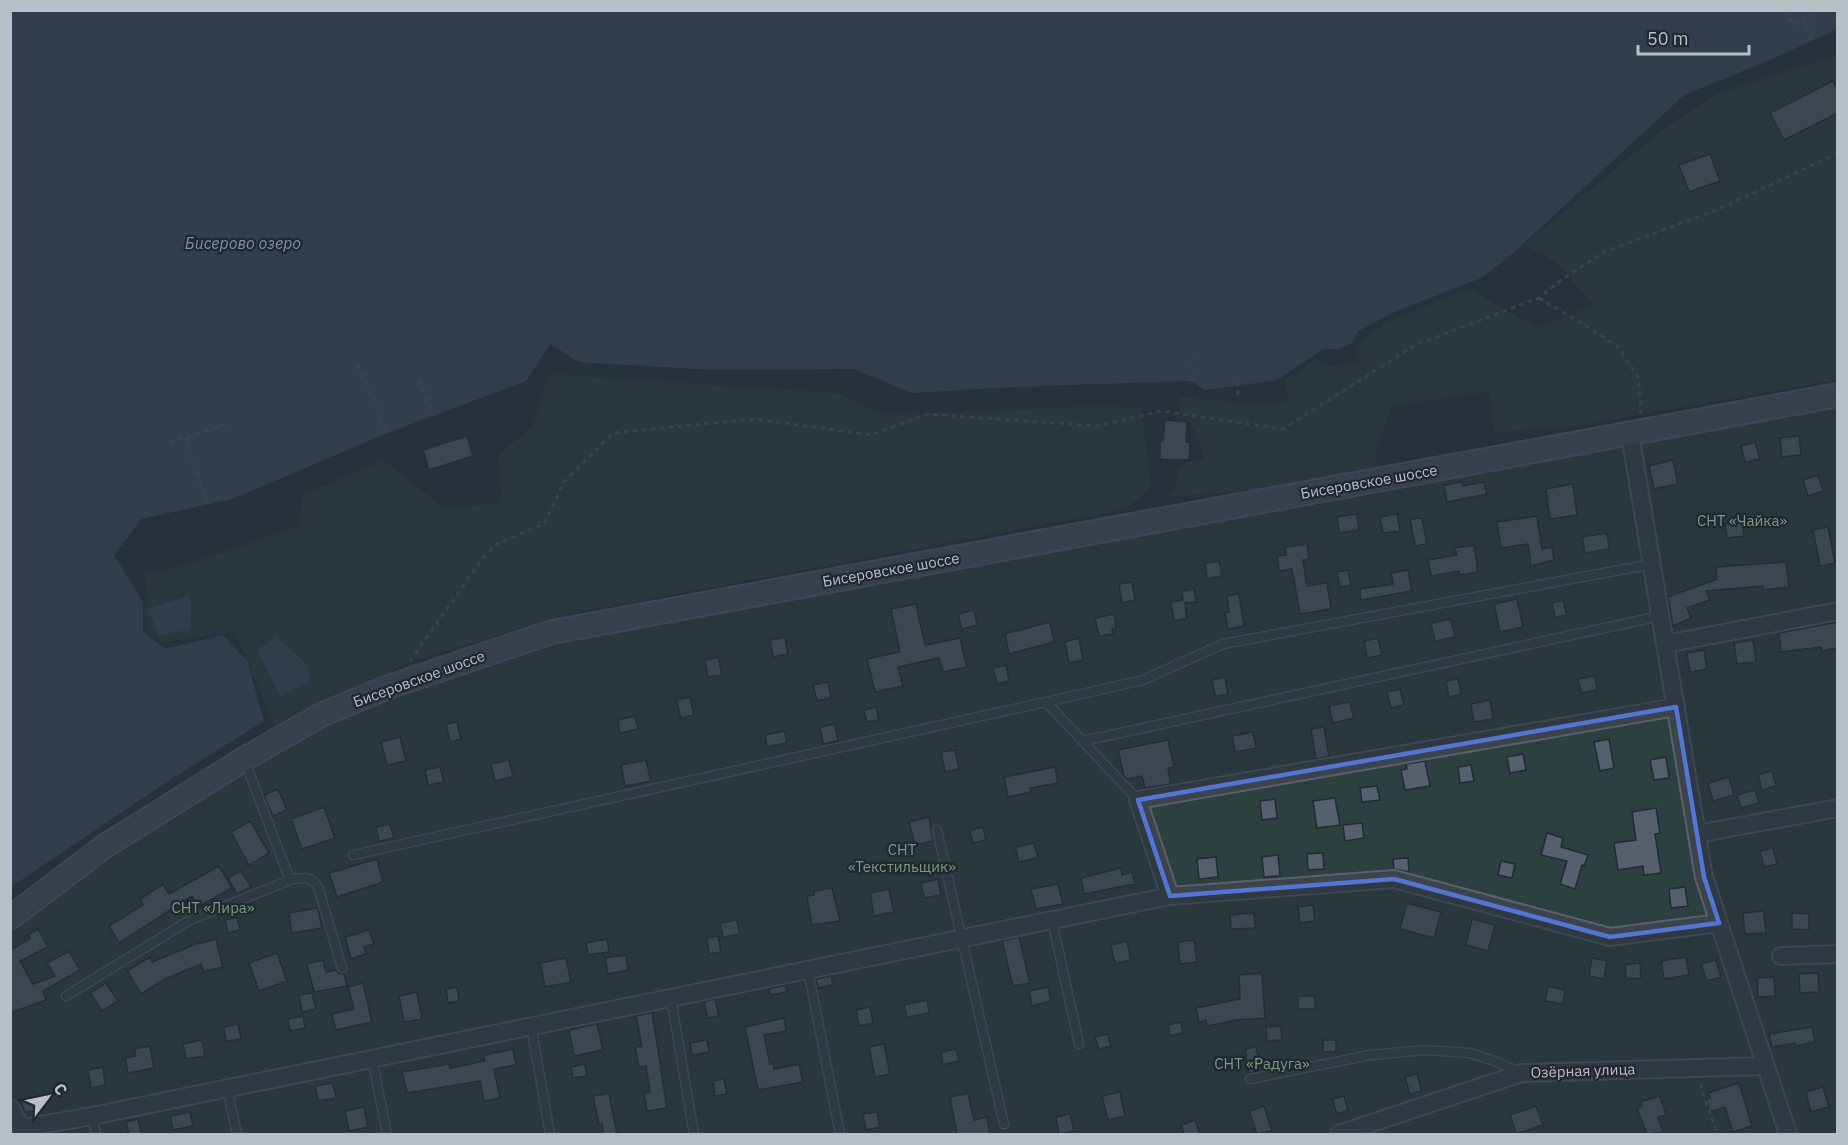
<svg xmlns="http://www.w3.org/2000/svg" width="1848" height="1145" viewBox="0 0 1848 1145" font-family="'IBM Plex Sans',sans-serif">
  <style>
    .green { fill: #2c403f }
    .water { fill: #3f5163 }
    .building { fill: #55606c; stroke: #222a34; stroke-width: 1.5 }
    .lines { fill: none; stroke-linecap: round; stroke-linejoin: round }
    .service-casing { stroke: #59616a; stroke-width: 11 }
    .minor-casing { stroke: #59616a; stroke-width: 20 }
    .secondary-casing { stroke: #59616a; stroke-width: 26 }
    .path { stroke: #4b5d5e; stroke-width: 3; stroke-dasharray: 4.5 4.5; stroke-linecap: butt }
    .service { stroke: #3b434c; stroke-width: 8 }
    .minor { stroke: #3b434c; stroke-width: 16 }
    .secondary { stroke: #4a535f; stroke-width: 22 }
    .marked { fill: none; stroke: #5376d2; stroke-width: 4.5; stroke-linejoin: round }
    .labels { text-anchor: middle; stroke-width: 4.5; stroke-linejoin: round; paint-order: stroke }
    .street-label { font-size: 15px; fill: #b7bfc7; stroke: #202832 }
    .park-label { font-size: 15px; fill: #789b7e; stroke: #202832 }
    .water-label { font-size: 16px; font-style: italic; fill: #7b91a7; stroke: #202832 }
  </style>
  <rect width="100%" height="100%" fill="#27323c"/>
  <path class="green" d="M1837,55V380L1575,426L1495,433L1489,392L1392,406L1375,450L1378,468L1238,492L1168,497L1177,481L1178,469L1184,463L1203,460C1203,440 1192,424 1179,410L1181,397L1255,404L1289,401L1285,381L1316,359L1337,368L1359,361V342L1387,322L1469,289L1537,328L1594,305L1556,262L1524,245L1665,128L1719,93Z
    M549,374L838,393L884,415L1097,406L1141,408L1151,487L1126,509L556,617L408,663L275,726L235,632L162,642L148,631L145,613L148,598L144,574L183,566L299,526L303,495L383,460L444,508L501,503L499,454L532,427Z
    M1837,406V1134H11V931L110,854L247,768L326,724L395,695L554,642Z"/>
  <path class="water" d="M11,10H1837L1838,29L1765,62L1684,95L1512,254L1481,278L1394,312L1358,331L1353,342L1340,349H1323L1277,380L1205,390L1191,381L1012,387L912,393L854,369L714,370L579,362L550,344L526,381L387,433L232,499L141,519L114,555L143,602V632L165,649L223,635L247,661L264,721L165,783L11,887Z
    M189,596L191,601L190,629L159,636L148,609Z
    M277,637L306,664L311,680L280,696L257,650Z"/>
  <path class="building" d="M1833,81L1838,91V113L1784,140L1770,113Z
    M1710,154L1720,181L1689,192L1679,165Z
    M1165,420L1187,422L1186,442L1190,443L1189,460L1160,459V441H1163Z
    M467,436L473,456L429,470L423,450Z
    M1799,436L1801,455L1782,457L1780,438Z
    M1755,442L1760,459L1745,462L1741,446Z
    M1673,460L1678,484L1654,489L1649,466Z
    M1818,475L1823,491L1808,496L1803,480Z
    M1462,482L1463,486L1484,482L1487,494L1447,502L1444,485Z
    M1573,484L1577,515L1550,519L1546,489Z
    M1357,514L1359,530L1339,533L1337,517Z
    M1397,514L1400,531L1383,533L1380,517Z
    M1537,516L1542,549L1552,547L1554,560L1531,566L1528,544L1501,548L1497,522Z
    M1422,518L1427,544L1415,546L1410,519Z
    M1742,521L1744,536L1727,538L1725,524Z
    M1828,527L1835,563L1820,566L1813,530Z
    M1607,533L1609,549L1585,553L1582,537Z
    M1307,544L1309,559L1303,560L1307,586L1327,583L1331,609L1300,614L1292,569L1279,571L1277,556L1286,555L1285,547Z
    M1474,545L1478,572L1460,575L1459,571L1431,576L1428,560L1457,555L1455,548Z
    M1219,561L1222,576L1207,579L1205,563Z
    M1786,562L1789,587L1763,590V586L1706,591L1710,600L1687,608L1691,618L1673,626L1668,597L1717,579L1716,567Z
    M1348,570L1351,586L1340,587L1337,572Z
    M1408,570L1412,591L1361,600L1360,589L1393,584L1391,573Z
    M1132,582L1135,600L1122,603L1119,584Z
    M1194,589L1196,602L1185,603L1187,618L1174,621L1171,602L1183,600L1182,591Z
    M1239,594L1244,626L1228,629L1225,612H1229L1227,596Z
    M1517,599L1523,627L1500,632L1494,604Z
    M1563,600L1567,615L1555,617L1552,603Z
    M916,604L925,645L960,638L967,667L943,672L939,658L898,667L903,686L875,692L867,659L900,652L891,609Z
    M974,610L977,625L962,629L958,614Z
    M1114,614L1116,628L1112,629L1113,634L1099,636L1095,618Z
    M1451,619L1455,637L1435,641L1431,623Z
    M1050,622L1054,642L1009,654L1005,634Z
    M1838,622V648L1822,651L1821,647L1781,652L1779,633Z
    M785,637L788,654L773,657L770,640Z
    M1079,638L1083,660L1069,663L1065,642Z
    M1378,638L1382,655L1367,658L1364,641Z
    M1753,640L1756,662L1737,664L1734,643Z
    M1704,650L1707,669L1690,672L1687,653Z
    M718,657L722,675L708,677L705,660Z
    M1006,665L1009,681L997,684L993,668Z
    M1595,676L1597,690L1581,693L1578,679Z
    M1225,677L1228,694L1215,696L1212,680Z
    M1458,679L1461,694L1449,697L1446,681Z
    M828,682L831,698L817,701L813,685Z
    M1400,689L1404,705L1391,708L1387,692Z
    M690,697L694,715L681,718L676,700Z
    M1490,700L1493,719L1474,722L1471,704Z
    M1350,702L1354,718L1333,723L1329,706Z
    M876,707L879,720L867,722L864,710Z
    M635,716L638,729L620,733L618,720Z
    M457,722L461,739L450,742L446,724Z
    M835,724L838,741L823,744L820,727Z
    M1324,727L1329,756L1316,759L1311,729Z
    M785,731L787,743L767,747L765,735Z
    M1253,732L1256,748L1235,752L1232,736Z
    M400,737L406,761L387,765L381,742Z
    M1609,739L1614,768L1600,771L1594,742Z
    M1168,740L1174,767L1168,768L1171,784L1145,788L1142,776L1127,779L1124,776L1118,750Z
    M955,750L959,769L945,772L941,752Z
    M1523,754L1526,770L1510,773L1507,757Z
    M1666,757L1669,778L1654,780L1650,760Z
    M509,760L513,777L495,781L491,764Z
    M646,760L651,781L625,786L621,765Z
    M1425,761L1430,786L1405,790L1401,770L1407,769L1406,764Z
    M1471,765L1474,781L1460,783L1458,767Z
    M440,767L444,782L428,785L425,770Z
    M1055,767L1058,783L1030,788L1031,792L1008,797L1004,777Z
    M1772,771L1776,786L1762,790L1758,775Z
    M1729,777L1734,795L1713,801L1708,783Z
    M1377,786L1380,800L1362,802L1360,788Z
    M278,789L287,810L273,816L264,795Z
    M1755,790L1759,803L1741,808L1737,795Z
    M1335,798L1340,825L1317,828L1313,801Z
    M1275,799L1277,818L1262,820L1260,801Z
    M324,807L335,838L302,849L291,819Z
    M1656,808L1660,833L1655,834L1661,873L1644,875L1643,866L1618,870L1614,843L1636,840L1632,812Z
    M929,817L933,841L915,845L909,822Z
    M250,821L269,853L249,865L231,832Z
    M1362,823L1364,838L1345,841L1343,825Z
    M390,824L394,838L379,841L376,827Z
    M983,827L986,840L973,843L970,830Z
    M1547,833L1563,838L1561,847L1588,855L1584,866L1582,865L1575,889L1560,884L1567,861L1541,855Z
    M1034,843L1038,858L1019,862L1015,847Z
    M1773,848L1777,864L1764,867L1760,851Z
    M1323,853L1324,869L1308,870L1307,854Z
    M1278,855L1280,876L1264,877L1262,857Z
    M1216,857L1218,877L1199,879L1197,859Z
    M1408,858L1409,872L1394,869L1393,859Z
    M377,859L383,882L337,897L329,873Z
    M1501,861L1515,864L1512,878L1498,875Z
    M219,866L232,888L198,907L192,896L119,943L109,926L143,905L140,899L163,884L169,894Z
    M1121,868L1122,875L1132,872L1135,884L1084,894L1081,878Z
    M241,871L251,887L237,894L228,878Z
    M938,879L941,895L924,898L921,883Z
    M1058,884L1063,904L1036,909L1031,889Z
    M1685,887L1688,906L1671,908L1669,889Z
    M832,888L840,921L812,925L807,896L814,895V891Z
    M889,889L894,912L874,916L870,893Z
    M1407,903L1441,912L1434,938L1400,929Z
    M1313,905L1315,921L1300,923L1298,907Z
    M318,908L322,928L292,933L289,913Z
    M1764,911L1766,933L1745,934L1743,913Z
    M1254,913L1255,928L1231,929L1230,915Z
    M1792,913L1809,914V930L1792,929Z
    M237,917L240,930L228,933L225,920Z
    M1472,919L1495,925L1488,951L1466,945Z
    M737,920L740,934L723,937L720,923Z
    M38,929L48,947L20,961L33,984L55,976L47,963L69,951L80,970L43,991L46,1000L10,1013V946L12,949L30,939L28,935Z
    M369,930L374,944L364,947L366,954L351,959L345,937Z
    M718,936L721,952L709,954L707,938Z
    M1019,937L1030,983L1013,986L1002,941Z
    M216,939L223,967L203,972L201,964L165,979L141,994L127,971L150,957L152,962L196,944Z
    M607,939L609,952L588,955L586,943Z
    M1194,940L1197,962L1180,964L1178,942Z
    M1127,941L1131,960L1115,964L1111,945Z
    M277,953L287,981L259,991L249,963Z
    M626,955L628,970L608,974L605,958Z
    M1686,957L1689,975L1664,979L1661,961Z
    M566,958L571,982L545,987L540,963Z
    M1592,958L1607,961L1604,979L1589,976Z
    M323,960L326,972L336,970L338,973L344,974L347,986L314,992L307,964Z
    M1716,960L1721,977L1707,981L1701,964Z
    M1640,963L1641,978L1626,979L1625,965Z
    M1262,973L1265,1018L1236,1020L1207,1026L1206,1020L1199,1022L1196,1008L1240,999L1239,975Z
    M1818,973L1819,992L1800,993L1799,974Z
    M831,976L833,985L818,988L816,979Z
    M1774,977L1775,996L1758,997L1757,978Z
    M106,983L118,1001L102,1011L90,993Z
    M363,983L372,1022L336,1030L332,1014L354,1009L348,987Z
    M786,985L787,992L770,995L769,989Z
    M1548,986L1565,990L1563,1004L1545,1001Z
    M457,987L459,1001L448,1003L446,989Z
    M1048,987L1051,1001L1032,1006L1029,991Z
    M417,992L422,1019L404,1022L399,996Z
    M312,993L316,1009L302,1012L299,995Z
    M1298,996H1315V1009H1298Z
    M715,999L719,1016L708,1018L704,1002Z
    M927,1000L929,1013L907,1017L904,1005Z
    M870,1007L873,1023L859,1026L856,1010Z
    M652,1012L667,1108L647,1111L644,1093L650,1092L646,1066L639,1067L635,1047L642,1046L636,1016Z
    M303,1016L305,1028L290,1031L288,1019Z
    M784,1018L786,1031L764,1035L770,1064H773L774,1069L799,1064L803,1082L758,1090L745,1027Z
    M1181,1022L1183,1033L1170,1036L1168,1025Z
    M238,1024L241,1039L226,1041L224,1027Z
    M597,1024L603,1050L574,1056L569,1030Z
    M1281,1026L1282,1040L1267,1041L1266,1027Z
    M1812,1027L1815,1042L1796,1046L1795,1043L1772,1047L1769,1034Z
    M1108,1034L1111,1046L1099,1049L1095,1037Z
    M202,1040L205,1056L186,1059L183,1044Z
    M707,1040L709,1052L692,1055L690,1043Z
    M1323,1040H1336V1052H1323Z
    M884,1044L890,1074L875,1077L869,1047Z
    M150,1046L154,1068L128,1073L125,1058L136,1056L134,1049Z
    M1256,1047L1261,1070L1249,1073L1245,1049Z
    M513,1049L516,1065L494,1069L500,1098L484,1101L480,1081L407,1093L402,1072L449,1064L450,1068L485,1061L484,1055Z
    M956,1049L959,1061L943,1065L941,1052Z
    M585,1064L587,1076L573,1078L571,1067Z
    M103,1067L105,1085L91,1088L88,1070Z
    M1417,1074L1422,1091L1410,1094L1405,1077Z
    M724,1079L727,1094L715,1096L713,1081Z
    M333,1083L336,1098L318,1101L315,1086Z
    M1739,1083L1752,1126L1733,1132L1725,1107L1710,1112L1706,1099L1710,1098L1708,1093Z
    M1823,1087L1829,1107L1811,1112L1806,1092Z
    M1120,1092L1125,1116L1108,1120L1102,1096Z
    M609,1093L617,1134H603L602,1124L599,1125L593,1096Z
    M968,1093L974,1120L987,1117L990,1134H957L950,1097Z
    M1344,1096L1348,1110L1337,1114L1332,1099Z
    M1660,1096L1666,1115L1658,1117L1663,1132L1647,1134L1637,1108L1642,1106L1640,1102Z
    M39,1097L41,1110L25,1112L20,1100Z
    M1264,1106L1272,1131L1257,1134L1249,1111Z
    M1536,1106L1543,1125L1516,1134L1510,1115Z
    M364,1107L368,1127L349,1131L345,1111Z
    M190,1112L193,1126L173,1130L170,1116Z
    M877,1112L880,1127L866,1130L863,1114Z
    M1070,1114L1074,1131L1059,1134L1056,1117Z
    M138,1119L141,1134H129L126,1122Z
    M1195,1120L1200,1134H1184L1181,1125Z"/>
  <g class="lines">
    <g class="service-casing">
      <path id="service" d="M1046,702L1143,680L1223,644L1652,564
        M1083,741L1660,616
        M937,830L1004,1124
        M353,855L1046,702L1138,800
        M290,880C302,877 311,876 318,887L342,968
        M1052,920L1079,1044
        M808,970L840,1134
        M66,996L190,920L290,880L244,759
        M671,998L694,1134
        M531,1026L550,1134
        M372,1058L387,1134
        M1250,1079L1370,1055L1424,1050L1470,1053L1497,1062L1519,1072
        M227,1088L237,1134
        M92,1116L96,1134"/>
    </g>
    <g class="minor-casing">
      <path id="minor" d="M1630,434L1704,877L1788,1134
        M1665,644L1838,611
        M1697,834L1838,808
        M1170,896L1138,800L1676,707
        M1781,956L1838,954
        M10,1108L22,1128L92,1116L1170,896L1394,879L1610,937L1719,923
        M1339,1134L1522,1073L1765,1066"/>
    </g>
    <g class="secondary-casing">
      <path id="secondary" d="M10,918L105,846L244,759L321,715L391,686L552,632L1838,395"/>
    </g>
    <path class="path" d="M1785,10L1793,25L1813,15L1811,10
      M1803,20L1812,41
      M1539,298L1601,335L1620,349L1639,379L1641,414
      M358,365L387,433
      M419,380L433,416
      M1191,381L1193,353
      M1238,395V376
      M186,437L208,505
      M170,442L227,424
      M410,661L482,559L497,544L544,524L564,482L613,433L754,419L871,435L928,414L1097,426L1161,411L1283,429L1417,344L1539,298L1564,278L1604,252L1719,209L1838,153
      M1700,1084L1717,1134"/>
    <use href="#service" class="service"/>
    <use href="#minor" class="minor"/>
    <use href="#secondary" class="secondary"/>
  </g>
  <path d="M0 0H1848V1145H0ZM1676,707L1704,877L1719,923L1610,937L1394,879L1170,896L1138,800Z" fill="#27323c" fill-opacity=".55" fill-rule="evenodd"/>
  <path class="marked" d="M1676,707L1704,877L1719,923L1610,937L1394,879L1170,896L1138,800Z"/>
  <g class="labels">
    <g class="street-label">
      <text transform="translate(1369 482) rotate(-10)" y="5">Бисеровское шоссе</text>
      <text transform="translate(891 570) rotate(-10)" y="5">Бисеровское шоссе</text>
      <text transform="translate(419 679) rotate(-20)" y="5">Бисеровское шоссе</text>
      <text transform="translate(1583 1071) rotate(-2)" y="5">Озёрная улица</text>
    </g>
    <g class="park-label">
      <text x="1742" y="526">СНТ «Чайка»</text>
      <text x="902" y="855">СНТ<tspan x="902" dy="17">«Текстильщик»</tspan></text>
      <text x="213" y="913">СНТ «Лира»</text>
      <text x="1262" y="1069">СНТ «Радуга»</text>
    </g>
    <g class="water-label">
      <text x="243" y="249">Бисерово озеро</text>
    </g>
  </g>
  <rect width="1848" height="1145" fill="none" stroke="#b7bfc7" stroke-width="24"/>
  <g transform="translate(48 1097) rotate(58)" stroke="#202832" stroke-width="4.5" paint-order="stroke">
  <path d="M0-4.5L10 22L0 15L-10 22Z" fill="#b7bfc7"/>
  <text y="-9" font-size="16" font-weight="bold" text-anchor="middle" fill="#b7bfc7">С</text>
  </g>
  <path d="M1638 45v9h111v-9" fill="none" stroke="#b7bfc7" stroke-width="3"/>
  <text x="1647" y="45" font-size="18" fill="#b7bfc7" stroke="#202832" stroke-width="4.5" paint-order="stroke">50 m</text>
</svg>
